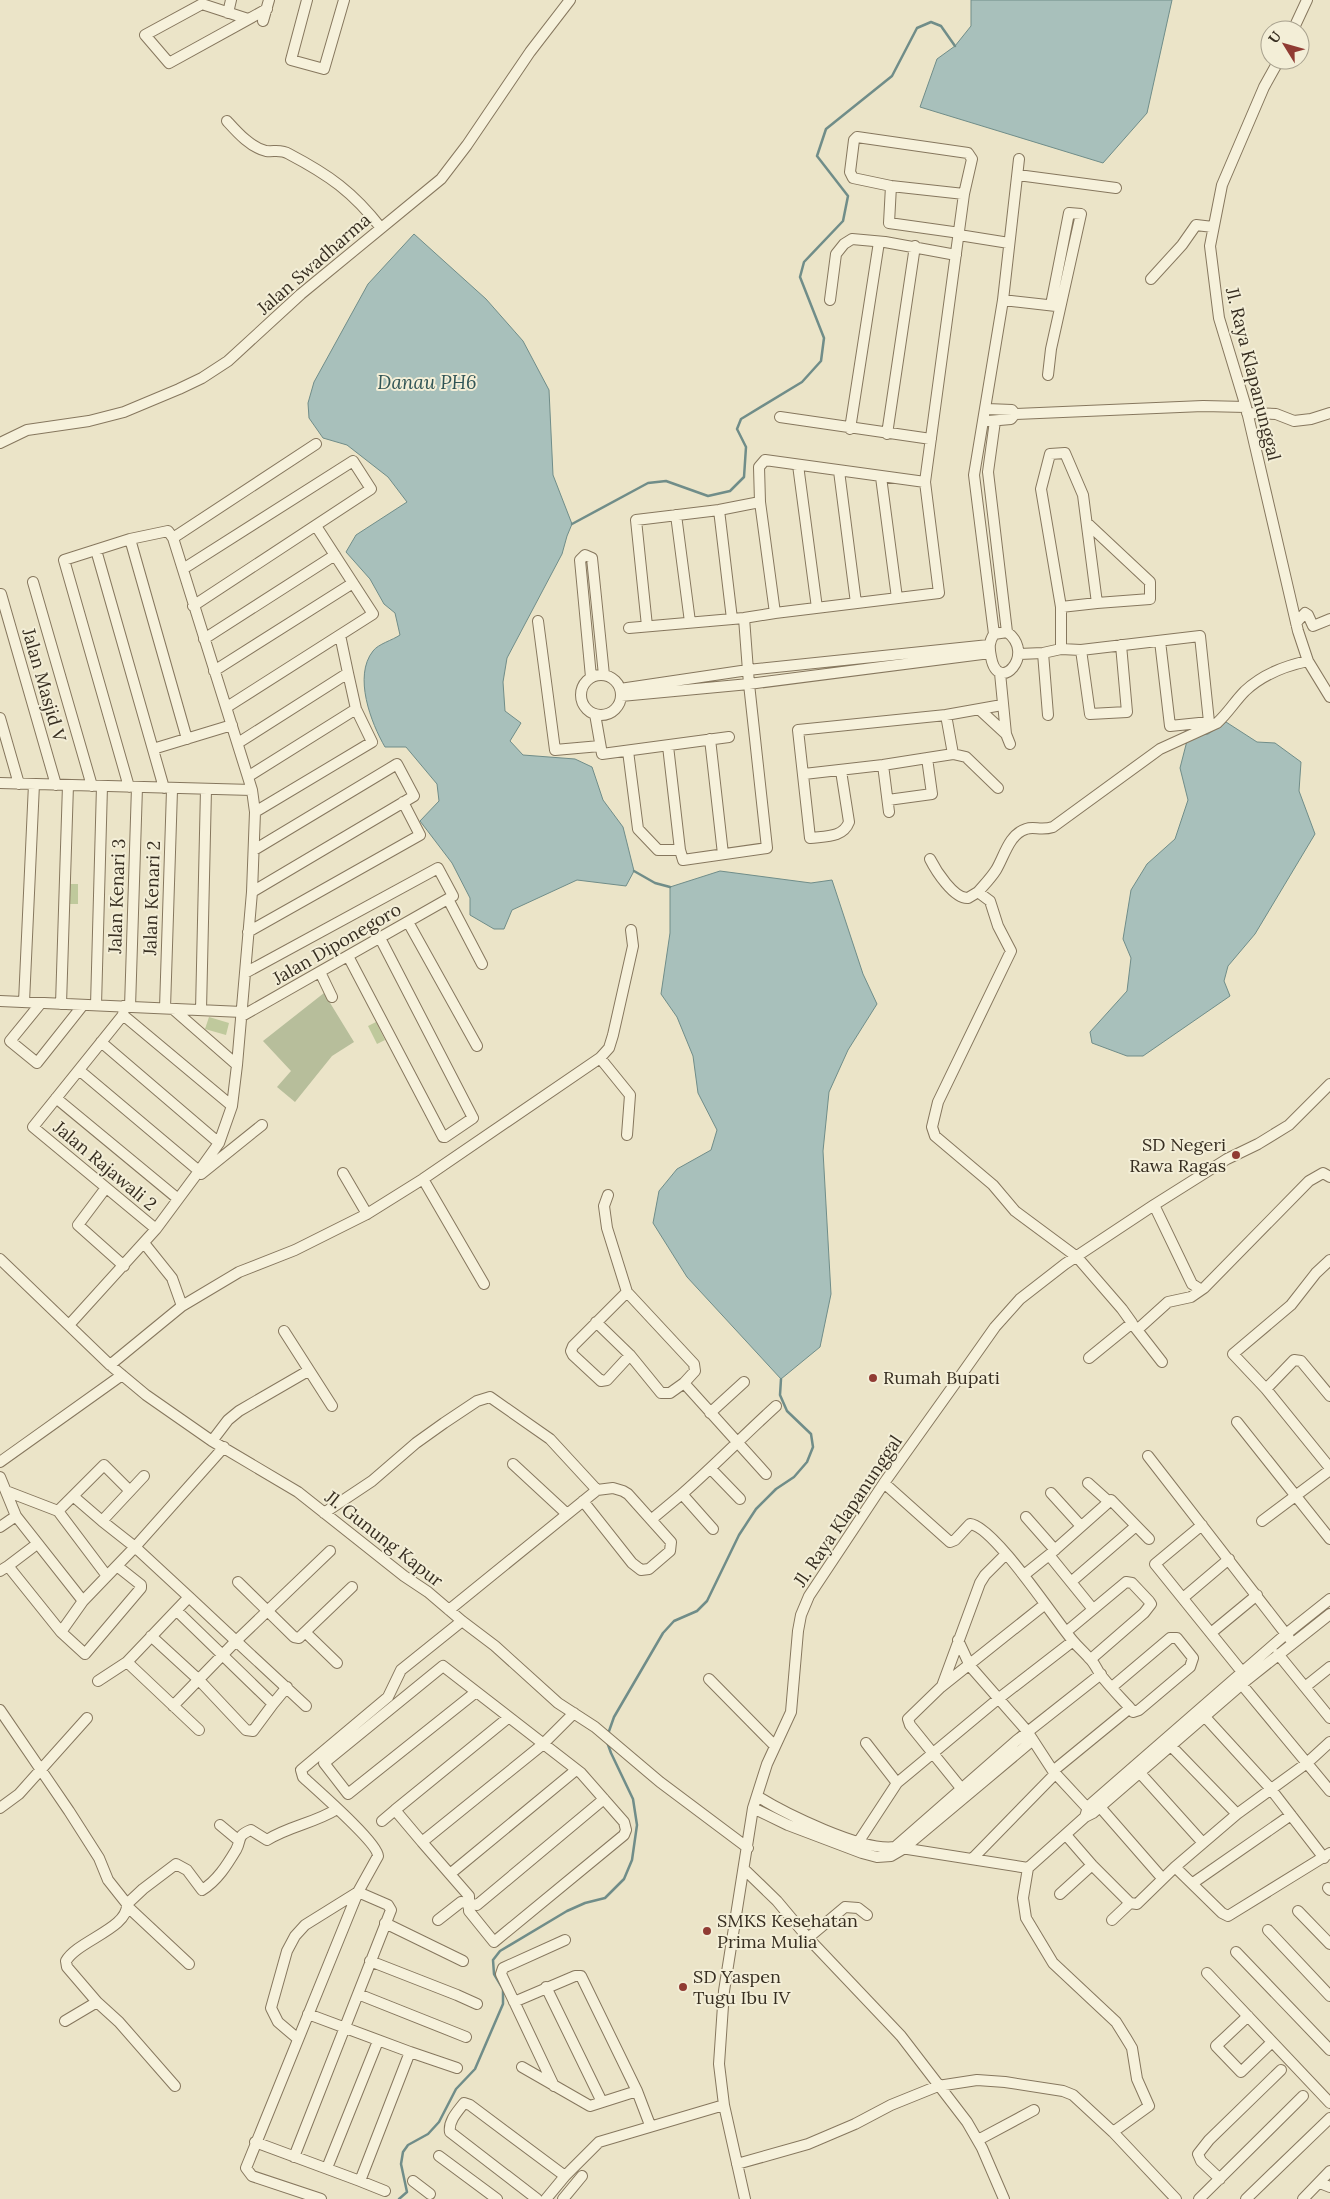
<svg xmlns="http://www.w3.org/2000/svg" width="1330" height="2199" viewBox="0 0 1330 2199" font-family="Lora,serif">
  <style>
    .green { fill: #bfc99c }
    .cemetery { fill: #b7be9b }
    .water { fill: #a8c0bb; stroke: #708d89 }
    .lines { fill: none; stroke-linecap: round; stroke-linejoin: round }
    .stream { stroke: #708d89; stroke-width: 2.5 }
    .minor-casing { stroke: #86775e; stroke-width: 12 }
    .minor { stroke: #f6f1db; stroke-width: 10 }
    .poi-dot { fill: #903b33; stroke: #f3eed7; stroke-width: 2 }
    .labels { text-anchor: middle; stroke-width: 4; stroke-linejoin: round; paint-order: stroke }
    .street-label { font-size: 18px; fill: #372e21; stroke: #f3eed7 }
    .poi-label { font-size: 18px; fill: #372e21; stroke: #f3eed7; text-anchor: start }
    .water-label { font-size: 19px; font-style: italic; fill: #315556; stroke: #f3eed7 }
  </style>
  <rect width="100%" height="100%" fill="#ebe4c8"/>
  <path class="green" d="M69,884H78V904H69Z
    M209,1017L229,1023L226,1035L205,1029Z
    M376,1022L385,1040L377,1044L368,1026Z"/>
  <path class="cemetery" d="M324,993L354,1042L332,1056L295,1102L277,1087L291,1071L263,1041Z"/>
  <path class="water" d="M971,0H1172L1147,113L1103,163L920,107L937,59L955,46L971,26Z
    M414,234L486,299L523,341L549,390L553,475L572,524L567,536L562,554L507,658L503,682L505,711L521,723L510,741L523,755L575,759L592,767L603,800L623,827L634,871L626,886L577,880L512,910L504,929H494L470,915V898L452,863L420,821L439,801L437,784L406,747H385C371,723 353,676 373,651C378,644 393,640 400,635L395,613L384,604L370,579L346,552L356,535L407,502L388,477L347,445L323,438L309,418L308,403L314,382L368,284Z
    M1226,722L1257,742L1275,743L1301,762L1299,791L1315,834L1255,934L1228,966L1224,981L1230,996L1143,1056H1127L1092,1043L1090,1032L1127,991L1131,958L1123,939L1131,890L1147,864L1175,839L1188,800L1180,768L1188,737L1208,734Z
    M720,871L811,883L832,880L863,974L877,1004L848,1050L829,1092L823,1151L831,1294L820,1347L781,1379L687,1277L653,1223L659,1191L677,1169L711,1150L717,1130L698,1093L693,1056L677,1017L661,994L670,933V887Z"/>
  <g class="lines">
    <path class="stream" d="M572,524L648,483L666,481L708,496L730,491L744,477L746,447L737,429L741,419L802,382L821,361L824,338L800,277L804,262L843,221L848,196L817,156L826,129L892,76L917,28L931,22L941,26L955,46
      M634,871L655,883L670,887
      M608,1734L614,1717L663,1633L674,1621L697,1611L707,1601L739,1535L756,1509L776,1489L794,1477L807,1462L813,1447L811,1434L787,1411L780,1395L781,1379
      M399,2199L407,2192L401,2164L403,2152L408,2145L428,2134L439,2122L456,2089L475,2069L503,2004V1989L494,1974L493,1960L500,1951L567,1911L585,1903L605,1898L624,1879L632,1860L637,1825L633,1799L611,1753L607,1742"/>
    <g class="minor-casing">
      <path id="minor" d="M307,0L291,60L324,69L344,0
        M228,13L231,0
        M248,19L202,4L145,35L169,63L267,9
        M263,21L269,0
        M1293,30L1307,0
        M1279,60L1264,87L1222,185L1210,246L1219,318L1246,407L1298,631L1308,661L1330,697
        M227,121C237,132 250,147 266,151C274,152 281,149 289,154C329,175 353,192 381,228
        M1018,175L1116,188
        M891,186L889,223L960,233
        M959,235L1009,243
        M1151,279L1182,245L1196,225L1213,227
        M830,300L836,254L844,244L852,239L885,242L956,255
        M1003,300L1056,306
        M1048,375L1051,349L1081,214L1069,213L1051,305
        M987,409L1012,410L1015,414L1203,406L1246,407
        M1247,413L1276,414L1294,421L1311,419L1330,413
        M780,417L931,439
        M988,421L1011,419L1015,414
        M995,421L988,472L1007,632
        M850,429L879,242
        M887,434L915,246
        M0,443L27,430L89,421L124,412L179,389L202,378L228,361L301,294L441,179L467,145L530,52L570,0
        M798,465L817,608
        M839,471L856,603
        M881,477L897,598
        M719,510L732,619
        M676,515L690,622
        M1087,523L1150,582V599L1097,603
        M173,538L316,444
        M130,539L187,739
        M96,550L164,788
        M183,569L353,461L371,489L193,606
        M33,582L92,786
        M1,594L56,785
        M1061,607L1097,603L1083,495L1065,453L1050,454L1041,489L1061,607V649
        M775,613L939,593L925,482
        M538,621L555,750L600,746
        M1296,623L1305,613L1308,615L1313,626L1330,619
        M647,626L636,520L719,510L760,502
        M629,628L744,618L775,613L760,502L759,467L765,460L925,482L964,194L972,159L968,153L857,137L854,140L850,172L853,178L891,186L964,194
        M994,634L1007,632C1037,654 998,696 991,657C989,647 989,642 994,634L974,475L1003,300L1019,159
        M204,639L335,555
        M1081,650L1090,714L1127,712L1121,645
        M1043,653L1048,715
        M1019,654L1043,653L1061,649L1081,650L1200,636L1209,722L1170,726L1160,641
        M214,671L353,583
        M348,673L356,709
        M581 695a20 20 0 1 1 40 0a20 20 0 1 1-40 0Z
        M591,677L580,560L585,555L592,558L604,675
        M620,689L748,670L989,645
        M621,696L749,684L990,653
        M227,707L373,614L316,526
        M980,710L1006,734L1000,673
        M595,714L602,754L729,737
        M946,715L953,754
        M0,718L19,784
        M1006,734L1010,744
        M710,739L723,854
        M238,743L348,673L340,635
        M668,746L680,850L683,860L767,848L749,684L744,618
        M153,749L232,725
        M628,751L638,829L658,850H680
        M883,765L889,812
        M841,771L849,822C843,838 825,836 810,838L798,730L946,715L1002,705
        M804,774L883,765L953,754L966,757L998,788
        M249,776L356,709L372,742L255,812
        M0,783L252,790
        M888,800L932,794L927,758
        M930,859C936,871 954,899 968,898L978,892
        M252,892L414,796L397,764L254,850
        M448,899L482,964
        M408,922L477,1046
        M248,932L420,835L403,802
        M348,956L443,1137H445L473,1118L380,938
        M320,972L332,997
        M0,1001L242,1012
        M24,1002L34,784
        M41,1003L10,1041L37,1063L83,1005
        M61,1004L68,785
        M96,1005L102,786
        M124,1006L123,1015L33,1127L156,1229
        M130,1007L137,787
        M165,1008L172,790
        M173,1009L237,1065
        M201,1010L206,789
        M123,1015L232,1106
        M242,1016L453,896L438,868L245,973
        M101,1042L219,1143
        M600,1058L630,1095L627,1135
        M79,1070L199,1171
        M56,1098L177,1198
        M343,1173L367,1214
        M201,1174L262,1125
        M423,1179L484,1284
        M105,1189L78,1225L124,1266
        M608,1195L604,1206L607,1228L627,1292L694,1364L695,1371L684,1383
        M1154,1205L1192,1284L1200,1289L1204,1288L1309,1181L1323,1173L1330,1177
        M144,1243L172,1278L182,1306
        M0,1259L110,1365L146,1395L212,1441L298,1492L404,1576L428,1592L462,1621L495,1646L558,1703L595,1727L660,1782L748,1848
        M1330,1260L1316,1273L1291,1305L1233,1354L1266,1389L1330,1468
        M627,1292L573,1346L571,1351L573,1355L601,1381L607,1380L630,1355L661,1393H670L684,1383L766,1474
        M596,1322L630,1355
        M69,1325L156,1229L199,1171L219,1143L232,1106L237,1065L252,892L255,812L252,790L173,538L168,531L130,539L64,560L129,787
        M1134,1326L1162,1362
        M1137,1330L1168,1302L1191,1297L1204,1288
        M284,1331L332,1406
        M1089,1358L1132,1323L1122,1309L1077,1257L1015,1211L993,1185L935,1136L932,1127L938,1102L1011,951L998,926L990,901L978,892C984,885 991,878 996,870C1004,857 1009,834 1026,829C1034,826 1041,831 1053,827L1160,749L1217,723C1228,713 1235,701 1245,691C1263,674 1284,666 1308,661
        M110,1365L182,1306L239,1272L295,1250L367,1214L423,1179L600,1058L609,1048L613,1035L633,946L631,930
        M1266,1389L1294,1360L1301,1361L1330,1396
        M710,1413L744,1382
        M1237,1422L1330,1539
        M212,1441L228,1420L239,1411L308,1371
        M1148,1456L1289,1638
        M0,1462L122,1375
        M513,1464L567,1514
        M711,1469L740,1499
        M0,1477L16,1516L0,1527
        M884,1483L950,1542L955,1540L970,1524C994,1526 1055,1620 1073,1641C1078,1647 1084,1652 1089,1658C1094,1662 1096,1668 1100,1674C1109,1686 1120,1697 1130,1708L1133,1712L1139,1710L1190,1667L1193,1658L1177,1638H1170L1112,1687
        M1088,1483L1108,1501
        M6,1491L58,1511L107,1576
        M1051,1493L1081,1526
        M73,1496L104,1465L130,1491
        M58,1511L73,1496L102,1521L135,1547L83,1601L61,1632
        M324,1513L372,1481L416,1443L444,1423L477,1401L490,1397L550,1439L597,1490
        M16,1516L83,1601
        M1026,1517L1055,1550
        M652,1519L682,1494
        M102,1521L144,1476
        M1262,1521L1330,1470
        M1202,1525L1155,1564L1247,1678
        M713,1529L682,1494C714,1466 744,1435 776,1406
        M1049,1555L1111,1500L1149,1539
        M8,1566L37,1544
        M0,1571L8,1566L61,1632L85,1654L141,1588V1585L117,1566
        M1024,1575L1049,1555L1092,1608
        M238,1582L294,1637L299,1638L305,1632L337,1663
        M1071,1582L1136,1526
        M189,1597L135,1547L224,1447
        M1183,1598L1229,1559
        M449,1610L597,1490L613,1488L623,1491L628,1494L671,1542L670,1551L649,1569L641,1570L632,1563L583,1501
        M177,1611L273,1704L287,1687
        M305,1632L352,1587
        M1066,1632L1126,1582L1132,1583L1149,1601L1151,1604L1144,1613L1091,1659
        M1211,1633L1257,1595
        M151,1636L199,1680L246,1730L253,1731L273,1704
        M958,1640L970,1666L1027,1731L1053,1771L1091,1812
        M1278,1654L1330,1718
        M127,1662L199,1730
        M709,1679L775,1746
        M1238,1680L1330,1791
        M98,1681L127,1662L189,1597L236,1641L173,1706
        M942,1686L980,1583L985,1575L1006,1554
        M1305,1687L1330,1667
        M306,1706L236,1641L330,1551
        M0,1710L69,1811L99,1858L108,1880L127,1904C129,1928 77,1941 66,1961L67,1967L97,2002L119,2022L175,2086
        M508,1718L395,1810L422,1842L542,1745L574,1713
        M1206,1718L1270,1788L1324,1858
        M866,1743L897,1783
        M1172,1747L1237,1814
        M1053,1771L1130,1708
        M1140,1773L1203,1843
        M961,1788L910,1725L908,1719L941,1687L1044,1605
        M757,1796C784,1813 863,1852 895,1847L1028,1868L1085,1817L1093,1813L1248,1679L1330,1614
        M1100,1807L1162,1878
        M0,1808L19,1794L87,1718
        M753,1808L788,1825L862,1853L877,1857L891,1856L903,1849L1033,1740
        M1085,1817L1088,1807L1092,1803L1286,1634L1330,1599
        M382,1821L395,1810
        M220,1825L238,1840
        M1066,1835L1092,1865L1130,1903L1137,1904L1175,1867L1237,1814L1307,1763L1330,1742
        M859,1841L897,1783L998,1699L1073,1641
        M422,1842L469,1896V1911L494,1942L624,1835L626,1830L624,1822L581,1773L443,1666L324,1763L348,1794L476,1692
        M895,1847L1016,1741L1101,1674
        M973,1858L1055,1774
        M1175,1867L1222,1913L1228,1916L1330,1853
        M1028,1868L1023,1898L1026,1918L1053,1963L1116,2022L1126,2038L1132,2048L1137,2079L1149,2106L1113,2132
        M745,1870L777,1901L808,1938L901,2036L967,2122L982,2148L1004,2199
        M450,1874L576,1770
        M1193,1883L1291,1815
        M1328,1888L1330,1890
        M1060,1894L1092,1865
        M127,1904L143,1889L176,1864L187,1870L202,1890C217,1881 227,1865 236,1850C242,1839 236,1836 251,1830L267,1840C289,1826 315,1823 337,1809
        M128,1907L189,1964
        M1298,1911L1330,1944
        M438,1920L461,1902L477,1905L604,1799
        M1112,1920L1130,1903
        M385,1923L463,1961
        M1268,1930L1330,1996
        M808,1938L845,1907L858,1908L867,1915
        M1236,1952L1330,2050
        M370,1961L457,1995L477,2004
        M1207,1973L1330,2103
        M546,1987L602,2102
        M358,1994L466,2037
        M514,2002L575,1976H581L637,2091L650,2125
        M1248,2016L1216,2046L1241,2072L1272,2042
        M65,2021L97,2002
        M410,2052L457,2068
        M522,2067L590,2106L637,2091
        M554,2086L501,1974L503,1968L565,1940
        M978,2140L1034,2110
        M255,2142L360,2181L410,2052L308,2014
        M439,2156L497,2199
        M294,2157L391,1910L388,1905L358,1892L305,1925L295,1936L287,1951L271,2008L278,2022L298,2039
        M737,2164L808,2144L855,2124L891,2105L938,2086L977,2080L1005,2082L1063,2091L1073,2095L1113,2132L1176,2199
        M327,2168L378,2041
        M1220,2179L1201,2161L1198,2154L1209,2140L1281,2070
        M360,2181L385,2191
        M413,2181L430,2194
        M1320,2183L1330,2187
        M321,2199L252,2176L246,2168L358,1892L378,1856C378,1843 316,1789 303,1777L301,1770L388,1697L401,1670L462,1621
        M537,2199L450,2132C448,2121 458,2111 464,2103L470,2105L565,2176
        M546,2199L565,2176L599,2142L724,2105
        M563,2199L582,2176
        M745,2199L724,2105L719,2064L724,1991L753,1808L767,1764L791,1712L798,1631L801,1615L809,1596L884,1483L959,1378L995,1327L1020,1299L1065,1264L1154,1205L1227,1159L1258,1144L1289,1125L1330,1084
        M1199,2199L1303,2096
        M1246,2199L1330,2118
        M1303,2199L1330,2171"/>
    </g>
    <use href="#minor" class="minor"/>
  </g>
  <g class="poi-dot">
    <circle cx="1236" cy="1155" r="5"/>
    <circle cx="873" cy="1378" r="5"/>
    <circle cx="707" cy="1931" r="5"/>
    <circle cx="683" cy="1987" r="5"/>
  </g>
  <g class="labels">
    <g class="street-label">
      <text transform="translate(314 264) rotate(-41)" y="6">Jalan Swadharma</text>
      <text transform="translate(1253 374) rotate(76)" y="6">Jl. Raya Klapanunggal</text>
      <text transform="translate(44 685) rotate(74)" y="6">Jalan Masjid V</text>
      <text transform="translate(117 896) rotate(-88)" y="6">Jalan Kenari 3</text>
      <text transform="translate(152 898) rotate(-88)" y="6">Jalan Kenari 2</text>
      <text transform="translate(337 944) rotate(-30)" y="6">Jalan Diponegoro</text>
      <text transform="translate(105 1166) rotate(40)" y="6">Jalan Rajawali 2</text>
      <text transform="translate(848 1511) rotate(-56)" y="6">Jl. Raya Klapanunggal</text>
      <text transform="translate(384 1539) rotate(38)" y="6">Jl. Gunung Kapur</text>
    </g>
    <g class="poi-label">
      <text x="1226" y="1151" text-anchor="end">SD Negeri<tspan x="1226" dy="21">Rawa Ragas</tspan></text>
      <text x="883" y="1384">Rumah Bupati</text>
      <text x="717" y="1927">SMKS Kesehatan<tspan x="717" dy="21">Prima Mulia</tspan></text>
      <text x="693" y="1983">SD Yaspen<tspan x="693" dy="21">Tugu Ibu IV</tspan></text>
    </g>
    <g class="water-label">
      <text x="427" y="389">Danau PH6</text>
    </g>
  </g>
  <g transform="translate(1285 45) rotate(307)"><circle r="24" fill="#f3eed7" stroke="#a8a18e"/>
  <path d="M0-4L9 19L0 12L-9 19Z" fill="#903b33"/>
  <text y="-8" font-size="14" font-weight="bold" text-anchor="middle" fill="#372e21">U</text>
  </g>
</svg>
